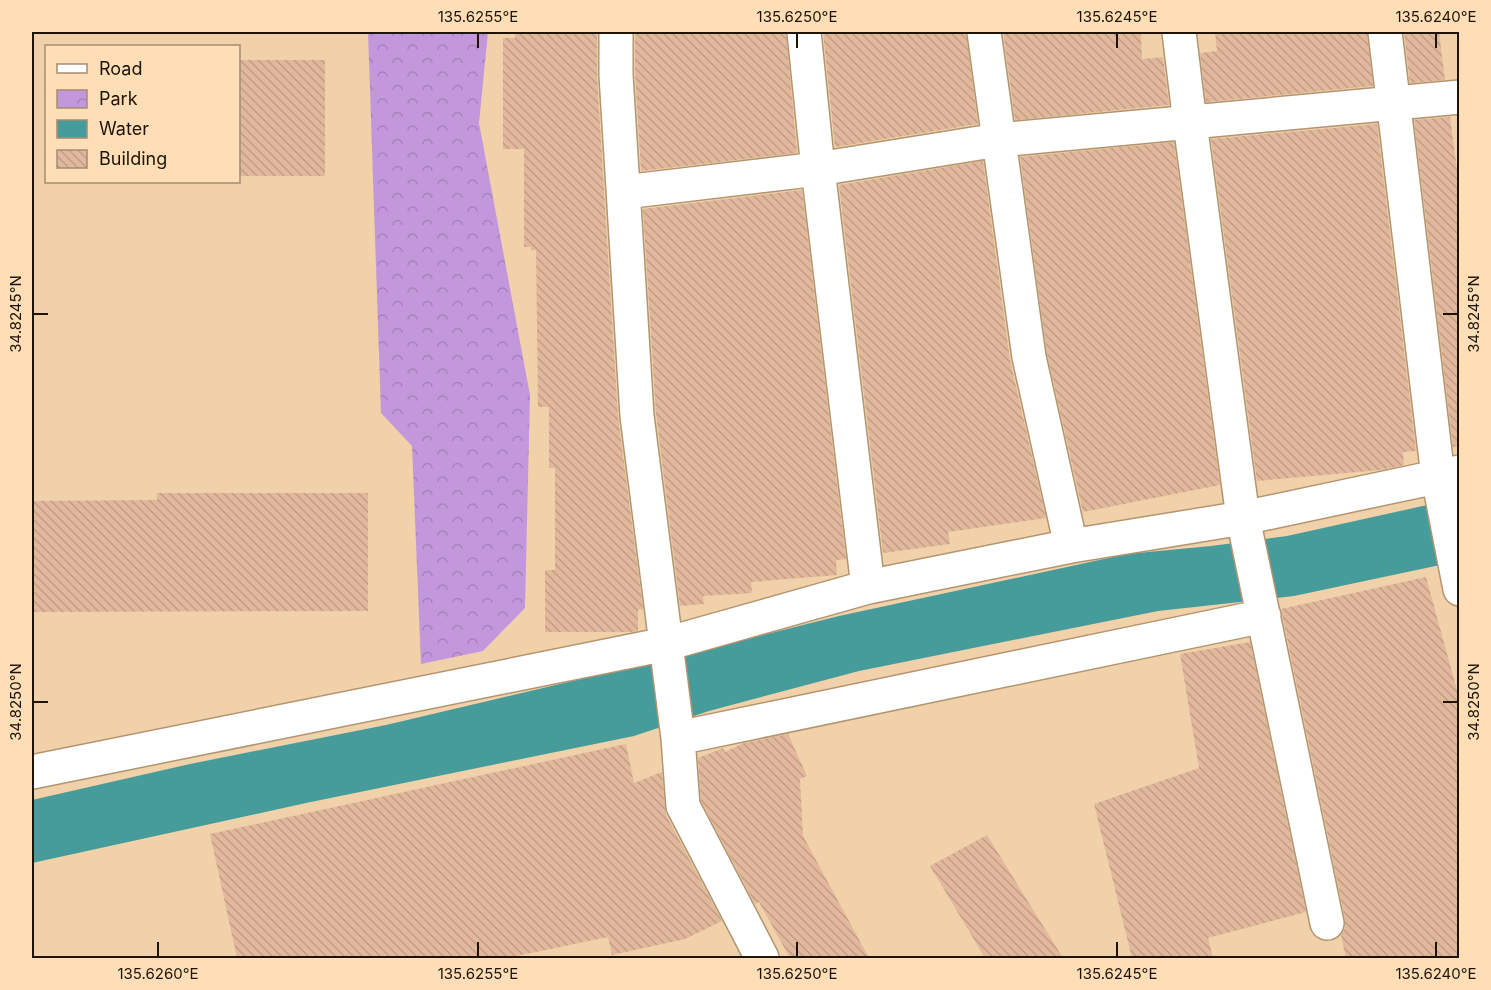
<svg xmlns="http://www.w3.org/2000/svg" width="1491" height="990" viewBox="0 0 1491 990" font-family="Inter,sans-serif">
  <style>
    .park { fill: url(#park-crowns) }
    .water { fill: #469c9a }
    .building { fill: url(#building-back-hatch) }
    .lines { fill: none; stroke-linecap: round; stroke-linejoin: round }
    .minor-casing { stroke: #b29570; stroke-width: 36 }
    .minor { stroke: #fff; stroke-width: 33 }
    .ticks { fill: none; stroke: #1e1305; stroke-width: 2 }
    .neatline { fill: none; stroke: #1e1305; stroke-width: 2 }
    .ticks-label { font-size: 15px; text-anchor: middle; fill: #1e1305 }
  </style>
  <defs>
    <pattern id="park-crowns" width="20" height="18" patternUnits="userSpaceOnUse" patternTransform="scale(1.5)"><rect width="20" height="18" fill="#c397dc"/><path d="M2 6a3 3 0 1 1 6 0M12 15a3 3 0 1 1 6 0" fill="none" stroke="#a781bb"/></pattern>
    <pattern id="building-back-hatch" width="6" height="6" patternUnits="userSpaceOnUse" patternTransform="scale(1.5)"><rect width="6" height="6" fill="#e2b89d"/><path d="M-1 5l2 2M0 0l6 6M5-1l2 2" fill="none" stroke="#c19d86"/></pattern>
  </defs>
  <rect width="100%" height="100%" fill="#f0d1aa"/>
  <path class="park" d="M368,32H488L479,123L530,395L525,608L483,651L421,664L412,446L381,413Z"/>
  <path class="water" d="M1459,498V561L1294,596L1158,611L859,671L709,711L634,736L306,803L32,863V800L190,764L386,725L687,654L839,616L1127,554L1211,546L1287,536Z"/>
  <path class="building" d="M515,32H597V76L618,417L643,609L638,610V631L631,632H545V570H555V468H549V407H538L536,250H531V247H524V149H503V38H515Z
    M635,32H786L797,153L641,171L635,74Z
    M823,32H966L978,124L835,147Z
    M1003,32H1141L1142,59L1163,57L1169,105L1015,120Z
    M1215,32H1367L1373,86L1206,102L1200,53L1217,51Z
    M1404,32H1439L1445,80L1410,83Z
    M238,60H325V176H238Z
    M1450,117L1460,192V446L1453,447L1414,120Z
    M1377,124L1416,451L1403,452L1404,465L1380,470L1257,481L1211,139Z
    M1174,142L1220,485L1083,512L1047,354L1020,157Z
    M983,161L1010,360L1046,518L948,532L950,544L883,553L839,185Z
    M802,190L846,559L836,560L837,575L751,582L752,593L703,596L704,604L680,606L656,414L643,209Z
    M157,493H368V611L32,612V501L157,500Z
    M1426,577L1460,701V958H1346L1341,935L1345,928V919L1281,609Z
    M1250,642L1306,912L1208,938L1213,958H1132L1094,804L1199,768L1180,654Z
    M788,734L807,776L800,779L803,836L869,958H790L759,902L755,904L701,801L698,758L723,748L725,752L744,743Z
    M626,744L634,783L662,772L666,815L722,921L685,939L612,955L608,937L507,958H237L210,834Z
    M987,835L1063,958H985L930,866Z"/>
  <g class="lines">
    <g class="minor-casing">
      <path id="minor" d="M616,32V75L637,416L678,738L683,806L762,958
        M804,32L818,169L868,587
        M984,32L1029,357L1071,546
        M1179,32L1190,123L1243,518L1327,923
        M1385,32L1438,477L1460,589
        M624,192L818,169L998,140L1460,97
        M678,738L1264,616
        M32,772L666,644L868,587L1071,546L1243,518L1460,472"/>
    </g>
    <use href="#minor" class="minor"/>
  </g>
  <path class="ticks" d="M478,33V48M797,33V48M1117,33V48M1436,33V48M33,314H48M1443,314H1458M33,702H48M1443,702H1458M158,942V957M478,942V957M797,942V957M1117,942V957M1436,942V957"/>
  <rect width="1491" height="990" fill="none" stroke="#fddeb7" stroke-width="66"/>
  <rect x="45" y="45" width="195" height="138" fill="#fddeb7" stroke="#a48d70" stroke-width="1.5"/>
  <rect x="57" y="64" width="30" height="9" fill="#ffffff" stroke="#a48d70" stroke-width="1.5"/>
  <text x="99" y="75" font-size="18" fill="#1e1305">Road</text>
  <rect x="57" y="90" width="30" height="18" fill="url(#park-crowns)" stroke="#a48d70" stroke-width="1.5"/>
  <text x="99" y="105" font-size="18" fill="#1e1305">Park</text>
  <rect x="57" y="120" width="30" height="18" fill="#469c9a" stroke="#a48d70" stroke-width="1.5"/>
  <text x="99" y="135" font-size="18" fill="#1e1305">Water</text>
  <rect x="57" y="150" width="30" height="18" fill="url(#building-back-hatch)" stroke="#a48d70" stroke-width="1.5"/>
  <text x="99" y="165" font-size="18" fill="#1e1305">Building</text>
  <rect x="33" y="33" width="1425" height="924" class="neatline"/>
  <g class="ticks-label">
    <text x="478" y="22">135.6255°E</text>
    <text x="797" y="22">135.6250°E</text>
    <text x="1117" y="22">135.6245°E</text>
    <text x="1436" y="22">135.6240°E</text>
    <text transform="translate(1474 314) rotate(-90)" y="5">34.8245°N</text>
    <text transform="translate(16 314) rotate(-90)" y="5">34.8245°N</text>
    <text transform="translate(1474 702) rotate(-90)" y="5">34.8250°N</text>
    <text transform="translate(16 702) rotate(-90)" y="5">34.8250°N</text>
    <text x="158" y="979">135.6260°E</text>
    <text x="478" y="979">135.6255°E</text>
    <text x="797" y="979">135.6250°E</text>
    <text x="1117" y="979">135.6245°E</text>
    <text x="1436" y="979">135.6240°E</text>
  </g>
</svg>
